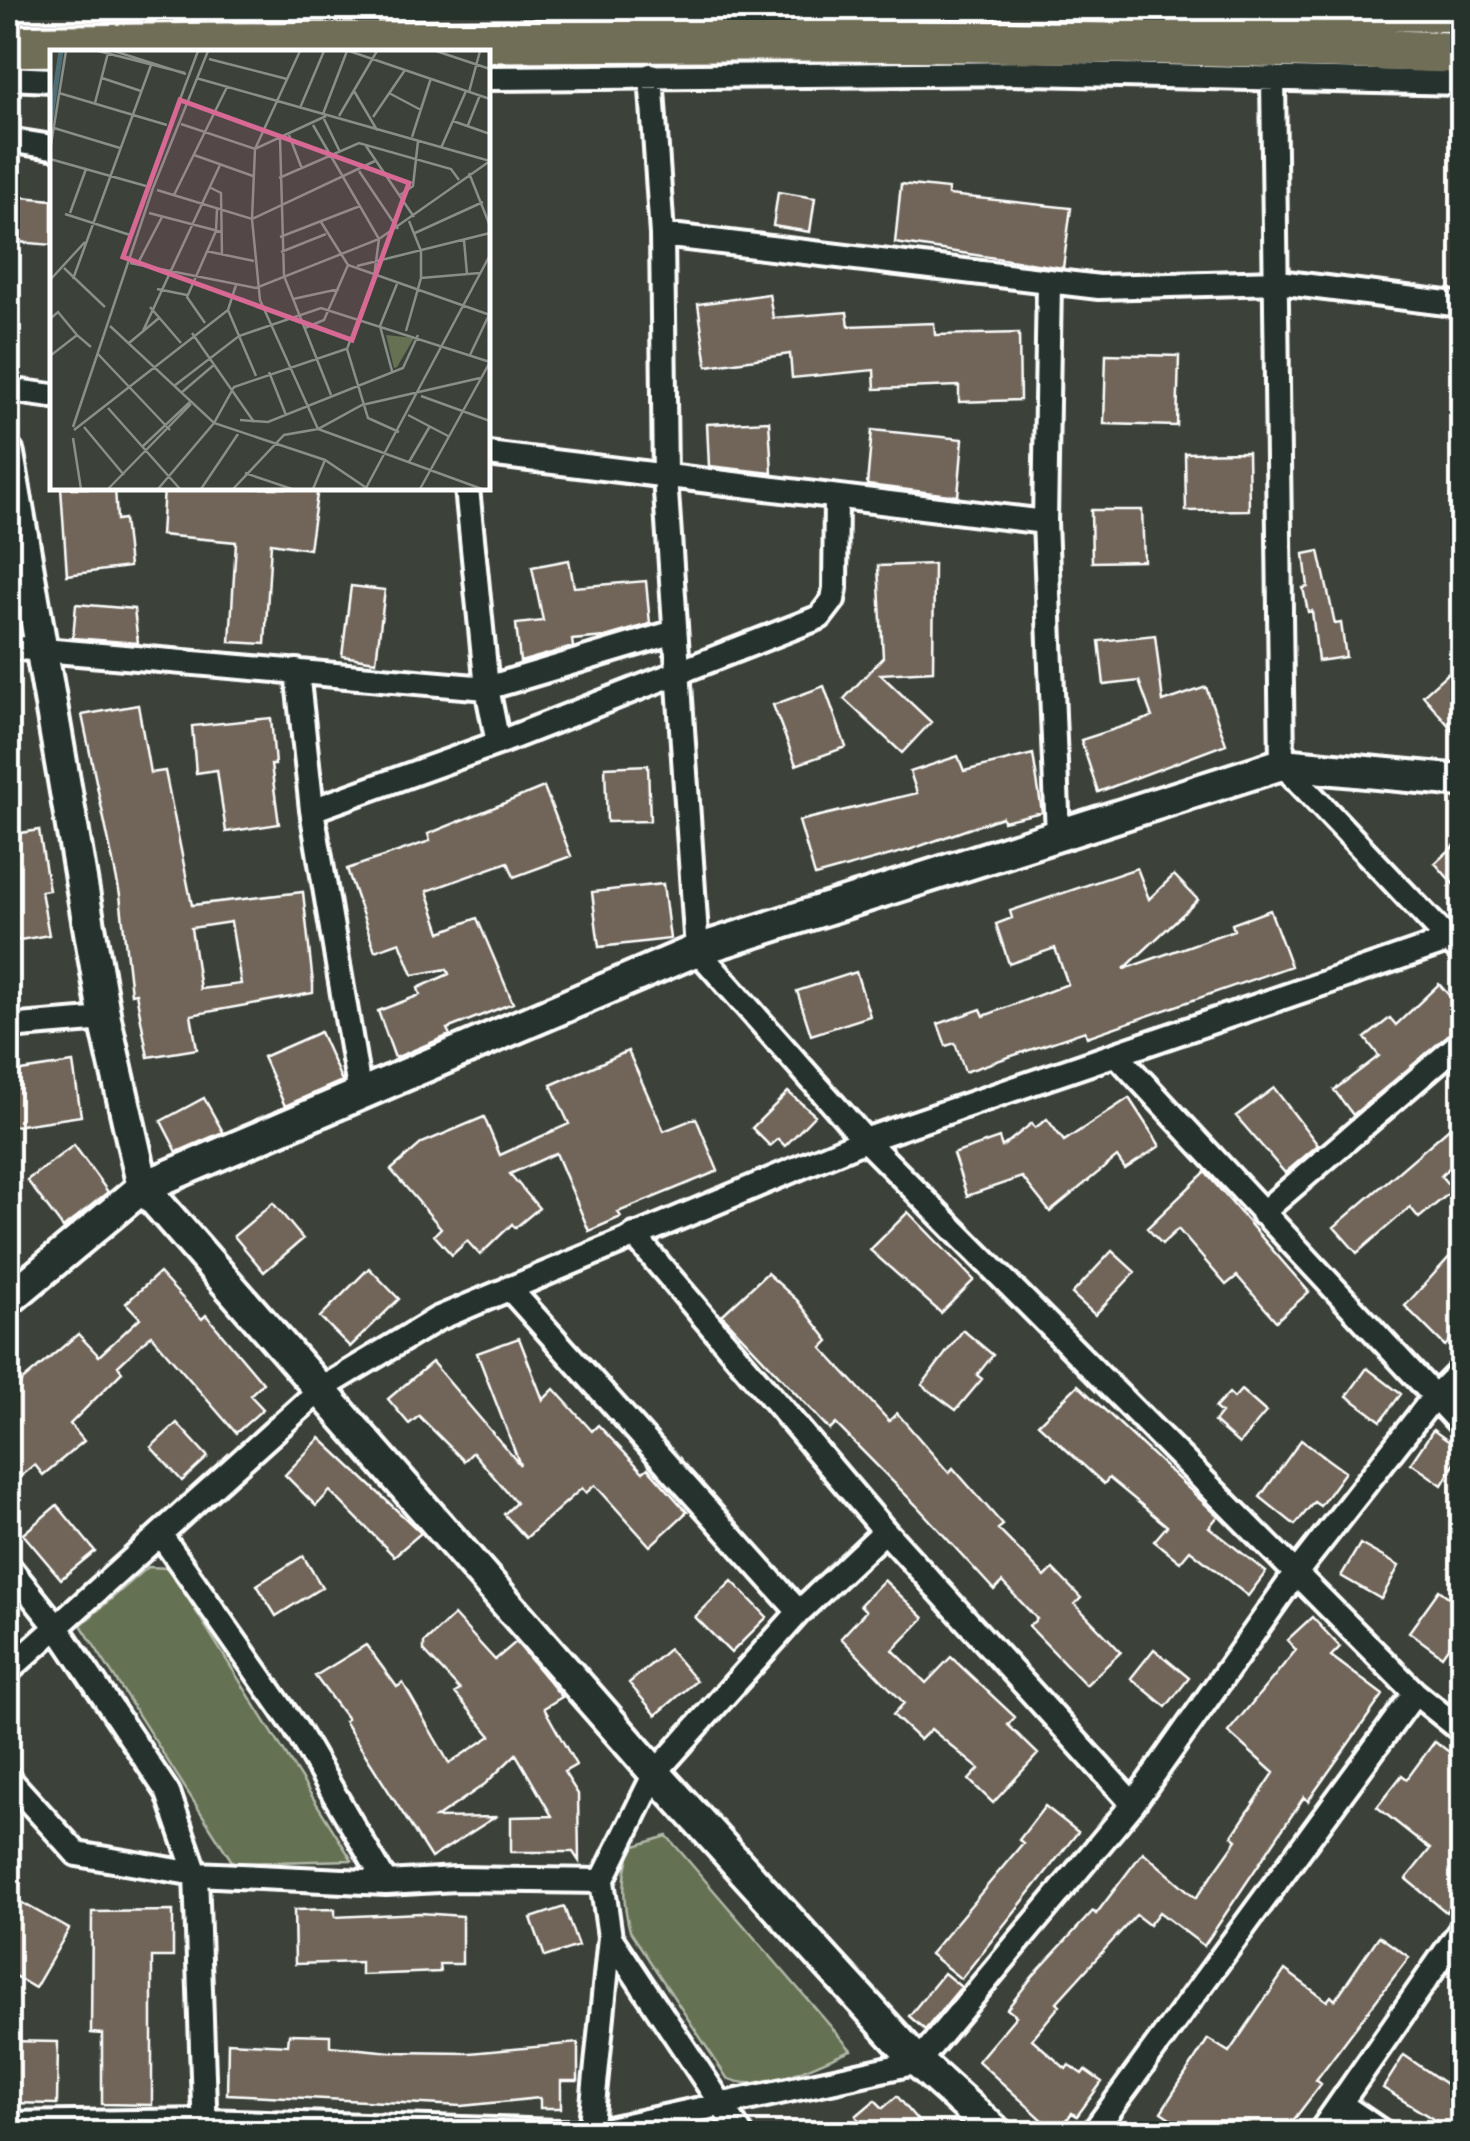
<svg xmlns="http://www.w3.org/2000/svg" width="1470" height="2141" viewBox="0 0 1470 2141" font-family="Kalam,sans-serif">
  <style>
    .green { fill: #657152; stroke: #b2b8a8; stroke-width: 2.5 }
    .building { fill: #6f6559; stroke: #fff; stroke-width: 2.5; fill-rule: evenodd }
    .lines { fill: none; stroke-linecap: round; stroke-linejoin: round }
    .minor-casing { stroke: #fff; stroke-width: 30 }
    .tertiary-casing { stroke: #fff; stroke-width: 38 }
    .trunk-casing { stroke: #fff; stroke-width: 48 }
    .minor { stroke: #26332d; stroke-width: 22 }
    .tertiary { stroke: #26332d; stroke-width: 30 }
    .trunk { stroke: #716e59; stroke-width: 40 }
    .inset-river { fill: none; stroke: #4e6d75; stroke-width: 5 }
    .inset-road { fill: none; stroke: #8a8e89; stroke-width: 2.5 }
    .view { fill: #d76994; fill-opacity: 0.15; stroke: #d76994; stroke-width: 5 }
    .inset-edge { fill: none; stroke: #fff; stroke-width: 5 }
  </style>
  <rect width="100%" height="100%" fill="#3c423a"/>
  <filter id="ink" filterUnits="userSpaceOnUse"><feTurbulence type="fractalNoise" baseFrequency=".01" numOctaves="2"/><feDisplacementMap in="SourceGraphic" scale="20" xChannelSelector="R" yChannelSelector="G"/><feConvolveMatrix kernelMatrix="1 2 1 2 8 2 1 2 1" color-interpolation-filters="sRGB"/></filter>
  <g filter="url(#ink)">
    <path class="green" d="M148,1567L169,1568L352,1860L233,1863L81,1625Z
      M667,1836L851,2050C815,2063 763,2096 727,2078L630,1931C622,1901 622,1876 632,1847Z"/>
    <path class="building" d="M901,184L948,189V195L1071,208L1063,268L895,243Z
      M778,192L815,198L810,232L773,226Z
      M22,197L52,200V245L18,242Z
      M769,294L773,318L847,312L849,326L934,323L935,335L1019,333L1020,400L959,402V386L875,389L874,370L792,378L790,354L707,366L698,304Z
      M1106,354L1179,356L1177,426L1104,424Z
      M769,421L772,473L709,466L707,424Z
      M872,430L963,439L958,496L867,485Z
      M1248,452L1249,510L1186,511L1185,453Z
      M61,488H115L117,520L124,519L129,567L67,575Z
      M164,488H318L309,549L271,543L265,644L230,642L236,542L161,535Z
      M1091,510H1142L1144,561L1092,562Z
      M1319,551L1335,624L1341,623L1346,657L1318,661L1312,611L1308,612L1303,588L1308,587L1304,554Z
      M569,560L574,587L646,581L650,624L605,637L572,640L573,647L520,662L516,624L543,621L532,567Z
      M934,564L933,671L880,674L931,722L902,753L844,699L883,657L878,566Z
      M351,586L385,590L376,661L342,656Z
      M76,604L134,609L138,643L73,638Z
      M1155,635L1163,702L1206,687L1226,744L1098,792L1081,740L1152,717L1139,681L1104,685L1099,641Z
      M1462,660V741L1423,695Z
      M824,686L846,747L796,765L773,705Z
      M138,705L150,773L165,771L192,905L303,892L313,984V993L191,1015L197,1049L148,1057L136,993L131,994L120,895L82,715ZM231,922L241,984L200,989L191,928Z
      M271,718L275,765H271L279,824L226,832L217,770L196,773L192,726Z
      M1033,754L1042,812L1003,821L1002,817L909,850L815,876L799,821L917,793L910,772L958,756L964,771Z
      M648,765L650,821L607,822L605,767Z
      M544,787L571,856L514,877L508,862L427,891L441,932L477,918L513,1003L447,1029L450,1035L395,1058L378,1011L420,995L418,988L449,974L447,969L413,975L400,942L375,951L347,869L430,841L428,834Z
      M39,830L49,890L41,891L49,935L8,942V835Z
      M1462,839V894L1435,863Z
      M1137,868L1149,899L1174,875L1198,900L1124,969L1234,930L1232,924L1270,910L1291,966L1087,1037L1085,1031L965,1072L955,1043L946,1046L938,1024L981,1009L984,1016L1068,984L1055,948L1009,964L996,924L1012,918L1010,911Z
      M663,884L670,939L599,947L592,892Z
      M856,972L870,1016L811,1035L797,991Z
      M1439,984L1462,1010V1024L1353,1115L1334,1090L1379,1056L1365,1038L1390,1018L1396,1025Z
      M320,1032L342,1081L285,1106L263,1057Z
      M628,1051L664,1131L696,1118L718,1171L618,1212L621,1217L589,1231L556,1153L510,1174L539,1208L515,1228L512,1224L480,1255L467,1241L452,1255L434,1235L441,1228L391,1170L422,1143L484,1117L500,1155L569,1124L551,1085Z
      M73,1063L81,1116L8,1127V1073Z
      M1274,1088L1318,1145L1285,1173L1236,1116Z
      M788,1092L815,1115L785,1146L778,1139L770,1146L752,1128Z
      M204,1098L223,1132L177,1152L161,1121Z
      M1129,1098L1160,1146L1125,1169L1117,1157L1050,1212L1022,1177L967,1196L953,1154L999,1138L1002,1147L1032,1123L1035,1128L1047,1119L1064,1141Z
      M1462,1117V1155L1441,1176L1453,1190L1419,1218L1410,1207L1357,1253L1334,1227Z
      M74,1145L108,1192L63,1228L27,1180Z
      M1205,1172L1309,1292L1276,1321L1237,1276L1226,1285L1178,1229L1162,1244L1147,1228Z
      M273,1203L303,1239L264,1272L234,1236Z
      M908,1212L974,1280L941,1313L870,1250Z
      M1462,1243V1328L1445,1346L1405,1306Z
      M1112,1251L1135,1272L1095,1315L1072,1294Z
      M369,1268L399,1299L350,1347L320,1317Z
      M159,1273L202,1319L206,1315L263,1383L250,1395L263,1409L236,1433L151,1335L118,1366L122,1372L70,1424L84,1441L43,1475L35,1465L8,1486V1393L78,1334L99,1356L140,1318L126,1303Z
      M767,1273L797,1300L829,1341L822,1348L889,1421L897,1413L949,1473L953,1468L1003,1525L998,1529L1045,1577L1053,1569L1081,1598L1075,1604L1121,1652L1086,1685L1029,1626L1037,1619L1002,1582L994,1590L916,1505L836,1424L830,1430L722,1315Z
      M963,1330L993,1355L977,1375L982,1379L956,1410L922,1385Z
      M519,1338L543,1400L554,1389L592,1431L598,1425L643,1472L648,1468L687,1512L650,1546L595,1485L586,1493L582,1488L526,1538L504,1514L516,1503L473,1452L464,1461L419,1416L409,1424L388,1399L432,1362L520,1465L477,1353Z
      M1367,1368L1401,1394L1381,1421L1347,1396Z
      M1078,1385L1218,1516L1209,1527L1266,1572L1248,1596L1190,1550L1180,1562L1154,1541L1167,1526L1109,1478L1104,1484L1038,1424Z
      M1241,1390L1266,1412L1239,1444L1214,1422L1221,1413L1215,1408L1229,1393L1234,1398Z
      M177,1423L208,1457L182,1481L151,1447Z
      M1433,1430L1462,1451L1442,1485L1411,1463Z
      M320,1438L421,1533L394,1556L330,1491L316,1506L285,1475Z
      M1301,1440L1345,1472L1320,1506L1314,1502L1295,1525L1260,1497Z
      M57,1505L95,1551L61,1579L23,1534Z
      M1360,1544L1399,1566L1381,1599L1341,1576Z
      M303,1556L322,1587L276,1616L257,1585Z
      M884,1580L924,1618L893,1650L926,1683L951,1657L1015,1717L1008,1725L1038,1754L993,1803L969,1780L979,1769L931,1729L920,1740L893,1715L904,1703L841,1638L866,1611L860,1605Z
      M732,1581L767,1617L731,1653L695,1617Z
      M1439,1590L1462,1607V1627L1442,1656L1409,1632Z
      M454,1615L495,1660L516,1642L562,1697L544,1708L576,1765L564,1772L578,1794L579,1861L573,1852H511V1817L552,1816L516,1754L485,1784L436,1818L495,1817L431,1858L344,1721L347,1719L315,1676L366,1645L397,1687L403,1683L449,1763L491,1736L455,1693L460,1690L424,1651V1643Z
      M1312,1617L1340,1647L1331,1656L1383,1695L1308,1801L1304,1797L1204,1946L1159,1912L1149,1925L1136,1915L1057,2002L1060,2005L1032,2039L1066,2069L1069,2065L1082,2074L1085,2070L1102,2082L1077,2116L1072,2113L1057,2133L978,2061L1016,2016L1007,2009L1033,1976L1093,1911L1096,1914L1143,1852L1196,1898L1237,1840L1232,1836L1274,1773L1228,1732L1296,1650L1287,1640Z
      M669,1649L696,1681L656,1715L629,1683Z
      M1154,1649L1189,1678L1166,1707L1131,1678Z
      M1435,1741L1462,1762V1892L1446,1912L1406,1879L1430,1849L1377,1807L1402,1775L1407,1779Z
      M1045,1806L1078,1832L961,1979L930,1954L1023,1843L1019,1840Z
      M8,1895L69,1929L35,1988L8,1972Z
      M564,1907L578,1946L545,1957L531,1918Z
      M335,1909V1917L420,1913L462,1916V1964H439L440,1972L361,1975V1962L295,1964L294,1910Z
      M173,1911V1957H152V2105L102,2104V2034L91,2033L92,1912Z
      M1379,1936L1409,1957L1316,2080L1321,2084L1283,2134H1194L1161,2112L1208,2039L1229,2052L1285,1970L1327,2001L1331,1996L1335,2000Z
      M944,1973L961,1987L925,2030L909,2016Z
      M289,2034L330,2035V2046L391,2052L470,2053L578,2043V2081H561V2108H540V2098L462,2106L227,2094L228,2042L288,2045Z
      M9,2041L58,2042L57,2104L8,2103Z
      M1404,2055L1462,2095V2134H1428L1436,2121L1383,2088Z
      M897,2096L929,2134H870L856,2116L875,2100L883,2108Z"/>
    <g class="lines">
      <g class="minor-casing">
        <path id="minor" d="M651,75L662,235L665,477L697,950L865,1140L1415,1693L1462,1731
          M8,78L52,80
          M488,78L1032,73L1462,83
          M1273,78L1282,764L1462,954
          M8,140L52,147
          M662,235L1099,287L1278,282L1462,305
          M1049,281L1045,522L1058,835
          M8,390L52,396
          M488,454L1045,522
          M467,488L487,688L498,743
          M8,647L487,688L675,632
          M297,671L312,810L360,1095
          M312,810L498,743L820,617L833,600L835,588L836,498
          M8,1027L105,1019
          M1118,1056L1462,1426
          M1262,1213L1462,1041
          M634,1235L885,1531L1133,1804
          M509,1288L799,1612
          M160,1534L295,1727L386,1883
          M8,1566L57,1627L168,1793L196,1874L205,2134
          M8,1671L321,1389L437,1319L865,1140L1450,940
          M8,1778L77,1854L196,1874L386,1883L456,1879L602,1881
          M610,1937L741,2134
          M1341,2104L1385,2134
          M8,2124L205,2121L590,2133L918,2062L1133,1804L1296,1573L1433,1398L1462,1369
          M590,2134L610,1937L602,1881L655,1773L799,1612L885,1531
          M1092,2134L1415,1693
          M1319,2134L1462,1928"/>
      </g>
      <g class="tertiary-casing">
        <path id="tertiary" d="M8,454L105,1019L143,1187L655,1773L918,2062L998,2134
          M8,1300L143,1187L697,950L1282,764L1462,781"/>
      </g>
      <g class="trunk-casing">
        <path id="trunk" d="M1130,8L1462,11
          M8,46C492,41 978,34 1462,53"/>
      </g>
      <use href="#minor" class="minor"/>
      <use href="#tertiary" class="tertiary"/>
      <use href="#trunk" class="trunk"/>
    </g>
  </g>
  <g transform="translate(50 50)">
    <rect width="440" height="440" fill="#3c423a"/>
    <path d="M336,285L364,288L347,317L344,318Z" fill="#657152"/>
    <path class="inset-river" d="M0,74L11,1"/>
    <path class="inset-road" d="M48,1L135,23M64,1L136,24M250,1L205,99L202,169L210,250L268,379L432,439M299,1L440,49M386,1L440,19M159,9L237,29M52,28L91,41M146,28L440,111M304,41L327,80M419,42L430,1M9,43L117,75M339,43L371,60M45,53L58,3M250,58L274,1M273,64L297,1M289,66L327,1M323,67L355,20M274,69L290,102M403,71L440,84M131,74L205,99L276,66M263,75L329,189L324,227L297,299L318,368L349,382M418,75L430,45M4,78L70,98M239,85L252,119M362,87L381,28M230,88L234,226L281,345M316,96L364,167M391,98L416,41M0,101L16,1M144,105L203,126M0,109L96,136M309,121L348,179M419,123L440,176M229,128L309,93L401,119L409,130M159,137L171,143L172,205M97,138L148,1M107,140L202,169L325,111M124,145L177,37M350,145L363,136L368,91M20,163L36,119M99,163L172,182M15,164L80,185M271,172L298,215L440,265M365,183L433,152M230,187L310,156M414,190L417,224M156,201L204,211M231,202L276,184M80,213L206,238L329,189L440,111M87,215L112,167M307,216L440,183M14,218L55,257M371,228L430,223M23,229L101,15M0,230L35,192M107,239L137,245M243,249L289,239M100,257L131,293M178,260L206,326M0,269L8,262L27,285M155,273L137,247L166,181L167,159M60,276L164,373L275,410L318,439M255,278L274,270L298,215M93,281L170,115M356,281L371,228V201L359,171M142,283L204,372M79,293L109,268M47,303L120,380M420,305L439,265M0,306L27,285L41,297M342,321L330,276L347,234M219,322L236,365M124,336L189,286L271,258L440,312M131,343L165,314M371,346L440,371M58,358L130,439M358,365L398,386M190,370L218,372L353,318L368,285M23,377L103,138L158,1M34,377L74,425M24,380L178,260L186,235M23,388L31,439M92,397L140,352M359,412L380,376M195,423L242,439M316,438L440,205M58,439L141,354M108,439L164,373L184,337L296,299M151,439L188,384M183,439L234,385L268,379L312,355L430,328M263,439L275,410M370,439L440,312"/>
    <path class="view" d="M130,50L359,133L302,290L73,207Z"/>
    <rect width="440" height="440" class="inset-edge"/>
  </g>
  <rect width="1470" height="2141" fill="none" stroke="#26332d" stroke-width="40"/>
  <rect x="20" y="20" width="1430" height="2101" fill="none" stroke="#fff" stroke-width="4" filter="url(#ink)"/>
</svg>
